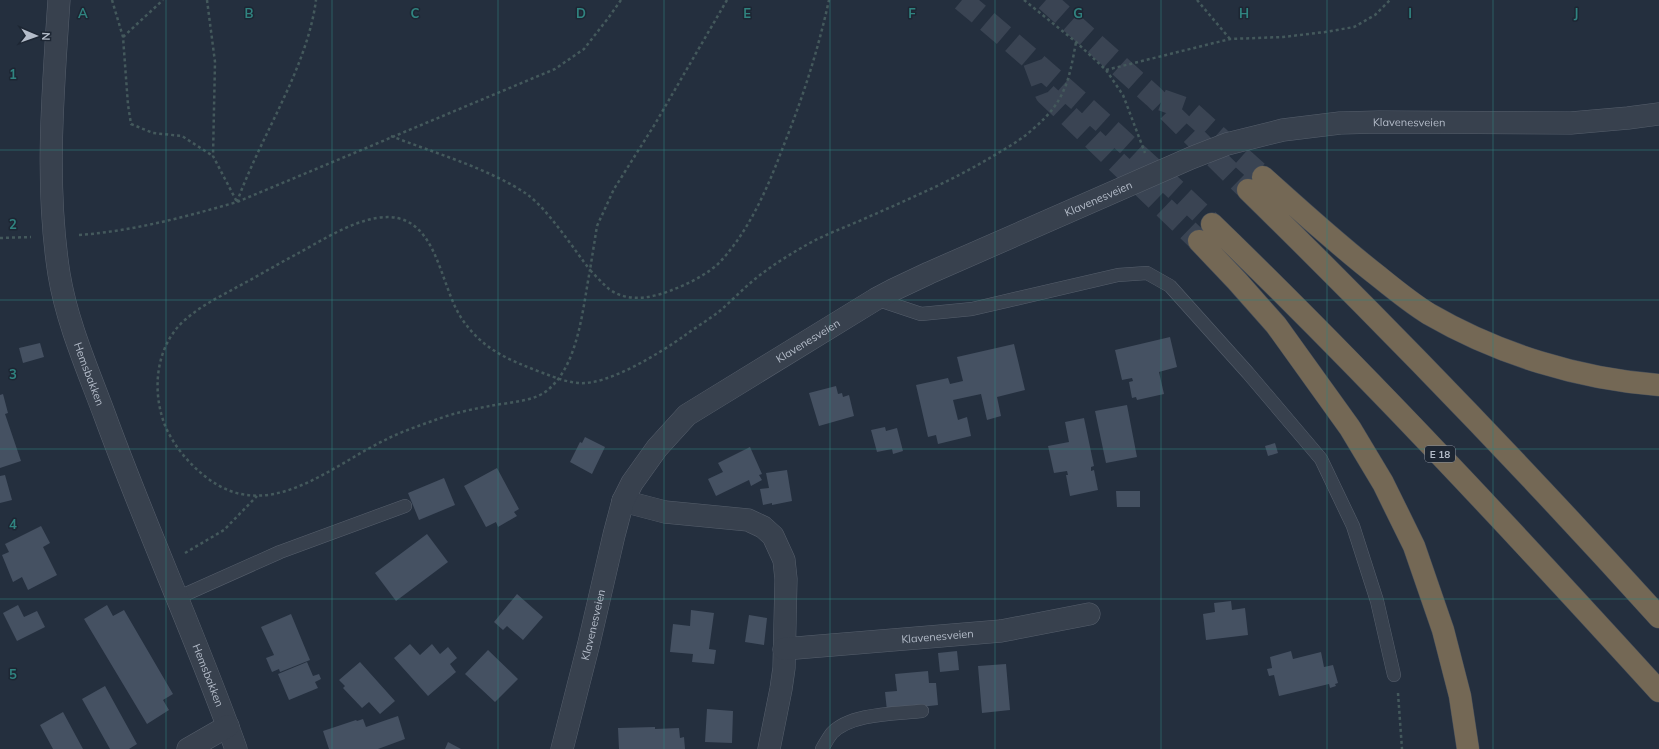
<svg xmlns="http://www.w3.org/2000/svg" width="1659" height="749" viewBox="0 0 1659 749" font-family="Mulish,sans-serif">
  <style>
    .building { fill: #455162 }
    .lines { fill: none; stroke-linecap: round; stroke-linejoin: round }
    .motorway-tunnel { stroke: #3a4453; stroke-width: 22; stroke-dasharray: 22 11; stroke-linecap: butt }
    .service-casing { stroke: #565f6c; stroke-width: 14 }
    .minor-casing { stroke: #565f6c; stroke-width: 23 }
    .motorway-casing { stroke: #434c59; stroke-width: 23 }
    .path { stroke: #44595c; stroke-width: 2.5; stroke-dasharray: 3 3; stroke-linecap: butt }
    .service { stroke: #38414e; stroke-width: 13 }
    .minor { stroke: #38414e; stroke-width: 22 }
    .motorway { stroke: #746855; stroke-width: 22 }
    .grid { fill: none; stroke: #308480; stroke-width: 1; stroke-opacity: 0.55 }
    .labels { text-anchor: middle; stroke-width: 3; stroke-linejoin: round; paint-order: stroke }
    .shield { fill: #1d2633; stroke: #878f9c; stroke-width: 1 }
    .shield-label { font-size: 10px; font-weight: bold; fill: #b4bcc9 }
    .street-label { font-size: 11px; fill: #b4bcc9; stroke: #1d2633 }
    .grid-label { font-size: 13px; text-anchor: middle; font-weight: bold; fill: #308480; stroke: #1d2633; stroke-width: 3; stroke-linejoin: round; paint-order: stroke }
  </style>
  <rect width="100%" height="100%" fill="#242f3e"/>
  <path class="building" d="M1170,337L1177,367L1159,372L1164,394L1137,400L1136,397L1132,398L1129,382L1133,381L1132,378L1122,380L1115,350Z
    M40,343L44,357L23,363L19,348Z
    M1014,344L1025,390L997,397L1001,416L987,420L981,394L953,400L958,420L967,417L971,436L938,444L936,435L928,437L916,385L948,378L950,384L963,381L957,357Z
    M836,386L838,394L842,393L843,397L849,395L854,416L819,426L809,393Z
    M3,394L8,413L5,414L21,461L0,468V395Z
    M1127,405L1137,457L1106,463L1095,411Z
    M1084,418L1094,466L1091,467V471L1094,470L1098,490L1070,496L1066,475H1068L1067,471L1054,473L1048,446L1069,442L1065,422Z
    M885,427L886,431L897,428L903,451L893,454L892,449L877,452L871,430Z
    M585,437L605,447L592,474L570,462L580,442L582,443Z
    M1275,443L1278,453L1268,456L1265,446Z
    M750,447L762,474L759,475L762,480L751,486L749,480L716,496L708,479L723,472L718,463Z
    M497,468L519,509L514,512L517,516L498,527L496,522L486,527L464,486Z
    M787,470L792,501L772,505V503L763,505L760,489L769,488L766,473Z
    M5,475L12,500L0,503V476Z
    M444,478L455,505L419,520L408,493Z
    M1116,491H1140V507H1117Z
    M41,526L50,543L43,547L57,575L28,590L22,577L13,582L2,555L9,552L5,544Z
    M427,534L448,562L396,601L375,573Z
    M517,594L543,617L523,640L507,626L503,630L494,622Z
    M1231,601L1232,610L1245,608L1248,635L1206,640L1203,614L1215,612L1214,603Z
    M18,605L24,617L37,611L45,627L17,641L3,613Z
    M107,605L113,616L124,610L173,694L163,700L169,710L147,724L84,619Z
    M691,610L714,613L709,649L716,650L714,664L692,662L693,654L670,652L673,624L690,626Z
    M291,614L310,660L280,672L279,669L272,672L266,658L274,655L261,627Z
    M749,615L767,618L764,645L745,642Z
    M410,644L420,655L432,644L440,654L448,647L457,658L450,664L456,672L428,696L394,658Z
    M488,650L518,679L495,702L465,674Z
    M957,651L959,670L940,672L938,653Z
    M1291,651L1293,659L1321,652L1324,667L1333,665L1338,683L1335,684L1336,686L1330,688L1329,684L1279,696L1274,675L1269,676L1267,669L1272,668L1270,657Z
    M307,662L313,676L319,674L321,679L315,682L318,688L289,700L278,674Z
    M360,662L395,701L380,714L369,702L362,708L343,688L345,686L339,680Z
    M1006,664L1010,710L982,713L978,666Z
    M928,671L929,683H936L938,705L887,711L885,692L897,691L895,674Z
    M105,686L137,744L129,749H110L82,699Z
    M707,709L733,711L732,743L705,742Z
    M63,712L83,749H53L40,725Z
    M398,716L405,739L378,749H329L323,731L356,720L357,721L363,719L366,727Z
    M655,727V729L679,728L680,738L684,737L685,749H619L618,728Z
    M448,742L461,749H445Z"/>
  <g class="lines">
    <path class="motorway-tunnel" d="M962,0C1048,72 1131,147 1212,224
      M1046,0L1154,97L1248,190
      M1034,62L1046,94L1199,241
      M1162,100L1187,109L1263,177"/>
    <g class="service-casing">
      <path id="service" d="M876,299L921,314L972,309L1118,275L1147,273L1170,286L1248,373L1321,459L1353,526L1377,601L1394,675
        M177,598L280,552L405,506
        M822,749C825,744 828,738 832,733C851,713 895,714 922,711"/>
    </g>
    <g class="minor-casing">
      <g id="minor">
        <path id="s1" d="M59,0C53,91 45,184 59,274C67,323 88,370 105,416C146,528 196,637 236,749"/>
        <path d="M623,501L665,512L748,520L763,527L773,536L784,560L786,579L784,668L781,689L769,749"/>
        <path id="s2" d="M784,649L1001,631L1089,614"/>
        <path d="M188,749L228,726"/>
        <path id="s3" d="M562,749L589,643L614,535L623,501L632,483L657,448L687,415L876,299L893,290L929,273L1191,158L1227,144L1283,130L1340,123L1379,122L1571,123L1628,118L1659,114"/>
      </g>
    </g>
    <g class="motorway-casing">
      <path id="motorway" d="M1263,177C1301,211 1338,245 1378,276C1394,289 1411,303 1429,314C1498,354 1579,379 1659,385
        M1248,190C1389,328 1526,470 1659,617
        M1212,224C1367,374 1514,532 1659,691
        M1199,241L1237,281L1276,325L1350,428L1383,483L1414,546L1443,630L1460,696L1468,749"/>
    </g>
    <path class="path" d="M112,0L123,37L128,105L131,124L153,133L182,136L213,156
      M207,0L215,62L213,156L237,202
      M727,0L655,124L614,189L597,226L590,270C596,276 602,283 609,289C628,303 652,298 672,290C688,284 706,275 719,263C751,229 769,184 785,142C804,94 818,50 829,0
      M1024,0L1076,42L1106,70L1123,95L1145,153
      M1197,0L1230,39
      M123,37L163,0
      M1106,70L1230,39L1283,37L1325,32L1354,27L1375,15L1390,0
      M391,136C434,153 491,169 528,195C549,211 573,248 590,270C583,306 579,362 550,388C536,402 509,402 490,406C473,409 454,413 438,419C421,425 403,431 387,439C330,466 268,526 206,477C189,464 175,447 166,428C151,392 155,345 186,319C202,305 221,296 239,286C258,276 276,265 295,255C319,242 350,222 377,218C438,208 438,284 462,319C483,350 509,360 543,373C554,377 566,382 578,383C607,386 660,353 684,336C696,327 710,319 721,310C730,302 739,293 748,285C766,269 787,256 808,244C826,234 846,227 866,218C907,200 949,182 988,159C1003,150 1020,141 1033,129C1065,102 1069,81 1076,42
      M237,202C261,135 307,69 316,0
      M79,235C133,231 185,217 237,202L555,69L584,49L609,17L621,0
      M0,238L31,237
      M185,553L224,530L257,496
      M1398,693L1402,749"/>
    <use href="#service" class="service"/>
    <use href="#minor" class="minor"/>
    <use href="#motorway" class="motorway"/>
  </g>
  <path class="grid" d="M166,0V749M332,0V749M498,0V749M664,0V749M830,0V749M995,0V749M1161,0V749M1327,0V749M1493,0V749M0,150H1659M0,300H1659M0,449H1659M0,599H1659"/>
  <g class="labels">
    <rect class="shield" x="1425" y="446" width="30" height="16" rx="3"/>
    <g class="shield-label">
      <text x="1440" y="458">E 18</text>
    </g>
    <g class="street-label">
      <text dy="4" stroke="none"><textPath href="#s3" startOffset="1153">Klavenesveien</textPath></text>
      <text dy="4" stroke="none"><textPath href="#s3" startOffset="829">Klavenesveien</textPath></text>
      <text dy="4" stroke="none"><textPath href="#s3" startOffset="505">Klavenesveien</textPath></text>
      <text dy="4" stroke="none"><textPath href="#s1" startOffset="379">Hemsbakken</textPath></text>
      <text dy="4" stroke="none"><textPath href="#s3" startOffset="128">Klavenesveien</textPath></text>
      <text dy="4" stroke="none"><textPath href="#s2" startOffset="154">Klavenesveien</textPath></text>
      <text dy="4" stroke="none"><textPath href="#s1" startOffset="703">Hemsbakken</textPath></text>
    </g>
  </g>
  <g class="grid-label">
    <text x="83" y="18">A</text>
    <text x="249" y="18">B</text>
    <text x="415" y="18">C</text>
    <text x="581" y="18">D</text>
    <text x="747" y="18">E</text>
    <text x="912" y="18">F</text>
    <text x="1078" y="18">G</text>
    <text x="1244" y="18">H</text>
    <text x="1410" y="18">I</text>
    <text x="1576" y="18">J</text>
    <text x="13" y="79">1</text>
    <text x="13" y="229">2</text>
    <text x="13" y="379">3</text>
    <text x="13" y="529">4</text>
    <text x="13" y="679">5</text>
  </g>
  <g transform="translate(36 36) rotate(92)" stroke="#1d2633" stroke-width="3" paint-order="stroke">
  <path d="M0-3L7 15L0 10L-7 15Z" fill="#b4bcc9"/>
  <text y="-6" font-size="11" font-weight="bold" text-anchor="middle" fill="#b4bcc9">N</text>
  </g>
</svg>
